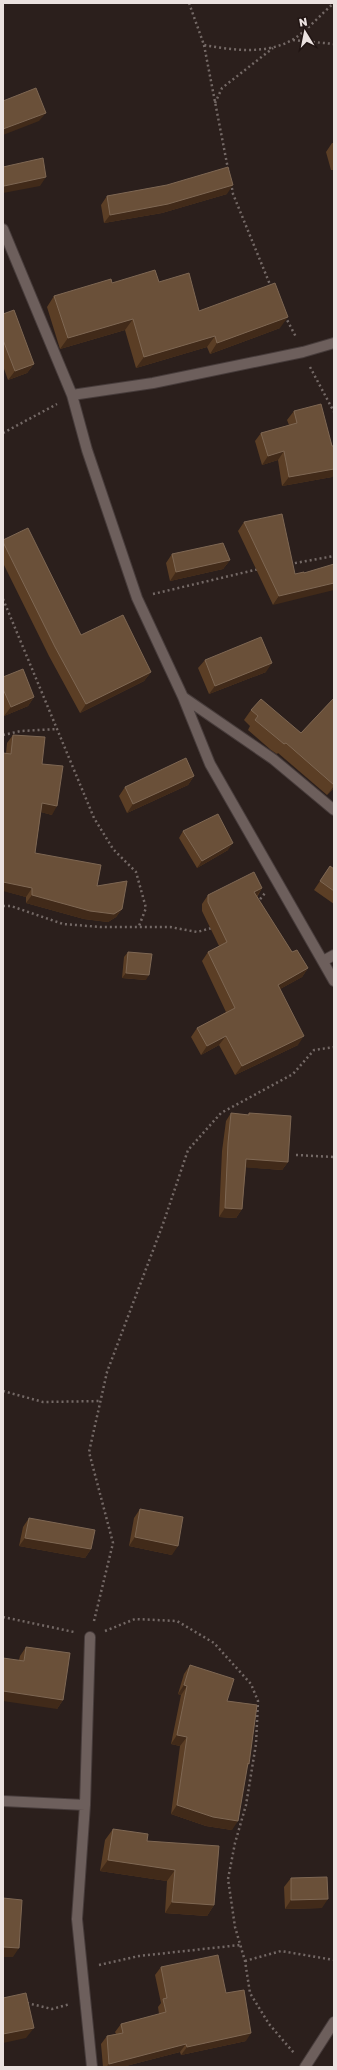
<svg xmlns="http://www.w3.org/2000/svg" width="337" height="2070" viewBox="0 0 337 2070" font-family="'Golos Text',sans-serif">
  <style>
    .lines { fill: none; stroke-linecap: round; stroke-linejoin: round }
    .minor-casing { stroke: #473c3b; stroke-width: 12 }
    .path { stroke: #746966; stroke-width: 2.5; stroke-dasharray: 2 3; stroke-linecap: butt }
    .minor { stroke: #6d5f5c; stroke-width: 10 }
    .wall { fill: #5b3e25 }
    .shaded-wall { fill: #412a19 }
    .building { fill: #6a5039; stroke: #7e6753 }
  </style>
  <rect width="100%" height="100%" fill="#2b1f1c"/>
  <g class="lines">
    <g class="minor-casing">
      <path id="minor" d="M3,229L72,395L87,450L137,598L183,697L210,764L334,981
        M72,395L153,383L303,352L334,343
        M183,697L273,759L334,810
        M323,961L334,955
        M90,1637L85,1805L77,1919L92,2067
        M3,1801L85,1805
        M305,2067L334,2022"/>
    </g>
    <path class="path" d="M189,3L204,45C232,50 265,55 292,40C306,32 321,14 334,3
      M293,40L334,44
      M204,45L228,169
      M215,103L222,88L273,48
      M231,183L233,194L271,287
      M285,316L296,337
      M310,367L334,412
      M3,433L57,404
      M290,564L334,556
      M153,594L259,569
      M3,599L94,818L113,849L136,872L146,908L139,926
      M3,735L21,731L58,729
      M257,903L265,893
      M3,906H11L63,924L101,927H170L197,932L212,928
      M296,1155L334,1157
      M3,1391L43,1402L101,1401
      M3,1617L74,1632
      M94,1621L113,1543L89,1452L107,1372L163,1224L188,1150L221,1113L293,1074L314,1050L334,1047
      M105,1631L135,1619L177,1621L214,1643L251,1684L258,1701L256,1744L246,1805L235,1843L228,1879L235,1927L245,1961L250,1993L269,2024L294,2053
      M245,1961L281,1951L334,1960
      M99,1965L139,1956L240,1945
      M27,2003L52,2009L70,2004"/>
    <use href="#minor" class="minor"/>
  </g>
  <path class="wall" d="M332,143H334V170H331L326,152Z
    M227,194L162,213L104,223L101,205L107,196Z
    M159,282L199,311L280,328L210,354L207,347L136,368L125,330L60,349L47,307L54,296L112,283Z
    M3,314L34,364L27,373L8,380L3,366Z
    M294,411L332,446H334V474L332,477L282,486L278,460L262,465L255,441L261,433L289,425L287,420Z
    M244,522L295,574L273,605L238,531Z
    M3,540L81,635L151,672L144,681L80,713L49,656L3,563Z
    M172,554L230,560L223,569L170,581L166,563Z
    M205,660L266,672L209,694L198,668Z
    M3,677L34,697L28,706L4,716L3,713Z
    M334,698V788L327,795L278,753L277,754L271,750L248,730L250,726L244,720L251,710L301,733Z
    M13,735L42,764L52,815L41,812L35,853L97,886L122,909L116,917L108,922L84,919L26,903V897L8,892L6,753L7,743Z
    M194,776L188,785L127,813L119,796L125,787Z
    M183,831L228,850L197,868L179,838Z
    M330,866L334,869V904L314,890Z
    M262,888L257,897L292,952L308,968L302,977L280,989L298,1045L235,1075L219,1045L201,1055L191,1037L197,1028L226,1012L202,961L208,952L219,946L202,911V904L208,895Z
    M128,952L146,980L122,978L124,957Z
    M231,1113L248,1115L249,1113L288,1162L282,1170L246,1167L242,1209L236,1218L219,1217L222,1151L226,1121Z
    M140,1509L172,1555L129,1546L134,1518Z
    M29,1518L91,1549L85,1558L19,1546L23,1527Z
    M26,1647L63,1700L57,1709L19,1660L20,1656Z
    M190,1665L227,1701L249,1764L247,1767L232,1830L206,1826L171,1814L180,1746L171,1744L181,1695L178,1694L184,1674Z
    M113,1829L147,1841L214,1905L207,1916L165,1913L167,1881L100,1871L105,1840Z
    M291,1878L322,1908L285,1909L284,1887Z
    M161,1967L226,1993L246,2041L181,2055L180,2052L122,2067H103L101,2044L107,2036L116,2034L115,2032L121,2024L159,2014L158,2007L161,2003L155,1975Z"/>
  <path class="shaded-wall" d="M46,113L39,121L3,135V129Z
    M46,177L40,186L3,193V187L4,186Z
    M233,185L227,194L162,213L104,223L110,215Z
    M288,317L280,328L210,354L217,343Z
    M133,319L125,330L60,349L68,338Z
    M215,336L207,347L136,368L144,357Z
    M34,364L27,373L8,380L15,371Z
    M284,451L278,460L262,465L268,456Z
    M334,469V474L332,477L282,486L289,477Z
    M230,560L223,569L170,581L176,572Z
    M334,583V590L273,605L279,596Z
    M272,663L266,672L209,694L215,686Z
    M151,672L144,681L80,713L86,704Z
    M34,697L28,706L4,716L11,707Z
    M194,776L188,785L127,813L133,804Z
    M334,786V788L327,795Z
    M42,803L57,806L52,815L37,811Z
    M233,843L228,850L197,868L202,861Z
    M3,882L14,884L32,888L26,897L3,891Z
    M262,888L256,897L254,892Z
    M32,895L122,909L116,917L108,922L84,919L26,903Z
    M308,968L302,977L271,994L278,985Z
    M126,973L149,975L146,980L122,978Z
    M226,1036L219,1045L201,1055L207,1046Z
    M304,1036L298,1045L235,1075L242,1066Z
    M246,1159L288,1162L282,1170L240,1167Z
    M225,1208L242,1209L236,1218L219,1217Z
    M135,1537L178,1546L172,1555L129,1546Z
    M25,1538L91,1549L85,1558L19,1546Z
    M184,1685L187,1686L181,1695L178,1694Z
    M3,1691L63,1700L57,1709L3,1701Z
    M177,1735L187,1737L180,1746L171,1744Z
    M177,1805L238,1821L232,1830L206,1826L171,1814Z
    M108,1860L175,1870L167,1881L100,1871Z
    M328,1899L322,1908L285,1909L291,1900Z
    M172,1902L214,1905L207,1916L165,1913Z
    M3,1947L19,1948L13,1957H3Z
    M34,2028L26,2038L3,2043V2034Z
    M251,2033L246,2041L181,2055L187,2047Z
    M186,2044L180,2052L122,2067H106L109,2064Z"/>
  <path class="building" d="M36,88L46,113L3,129V101Z
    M43,158L46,177L4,186L3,183V167Z
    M228,167L233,185L168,204L110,215L107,196L167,185Z
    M155,270L159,282L189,273L199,311L275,283L288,317L217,343L215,336L144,357L133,319L68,338L54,296L111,279L112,283Z
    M14,310L34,364L15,371L3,340V314Z
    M321,404L332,446H334V469L289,477L284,451L268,456L261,433L297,423L294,411Z
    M282,514L295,574L304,572V573L334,564V583L279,596L244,522Z
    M28,528L81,635L123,615L151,672L86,704L55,647L3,542V540Z
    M223,543L230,560L176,572L172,554Z
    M261,637L272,663L215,686L205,660Z
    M23,669L34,697L11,707L3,689V677Z
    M334,698V785L286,743L284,744L278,739L255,720L258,716L251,710L261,699L301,733Z
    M13,735L45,737L42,764L63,766L57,806L42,803L35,853L101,865L97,886L127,881L122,909L114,914L90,911L32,895V888L3,882V753L11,754Z
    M186,758L194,776L133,804L125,787Z
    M218,814L233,843L202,861L183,831Z
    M330,866L334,869V891L320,881Z
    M254,872L262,888L254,892L292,952L297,950L308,968L278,985L304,1036L242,1066L226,1036L207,1046L197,1028L235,1008L208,952L227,942L208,902V895Z
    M128,952L152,954L149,975L126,973Z
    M231,1113L249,1115V1113L291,1116L288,1162L246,1159L242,1209L225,1208L228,1143Z
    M140,1509L183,1517L178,1546L135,1537Z
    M29,1518L95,1530L91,1549L25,1538Z
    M26,1647L70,1653L63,1700L3,1691V1658L24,1661Z
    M190,1665L234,1679L227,1701L257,1705L249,1764L248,1763L238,1821L213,1817L177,1805L187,1737L177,1735L187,1686L184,1685Z
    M113,1829L148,1834L147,1841L219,1846L214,1905L172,1902L175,1870L108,1860Z
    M327,1877L328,1899L291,1900V1878Z
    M3,1898L22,1900L19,1948L3,1947Z
    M218,1955L226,1993L244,1990L251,2033L187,2047L186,2044L109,2064L107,2036L123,2033L121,2024L166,2012L163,1999L167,1998L161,1967Z
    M26,1993L34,2028L3,2034V1998Z"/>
  <rect width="337" height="2070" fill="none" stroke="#ebe2e0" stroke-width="8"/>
  <g transform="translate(305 32) rotate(350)" stroke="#211513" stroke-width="3" paint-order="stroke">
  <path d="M0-3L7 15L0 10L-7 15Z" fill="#ebe2e0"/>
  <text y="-6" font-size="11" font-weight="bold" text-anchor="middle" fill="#ebe2e0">N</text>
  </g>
</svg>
